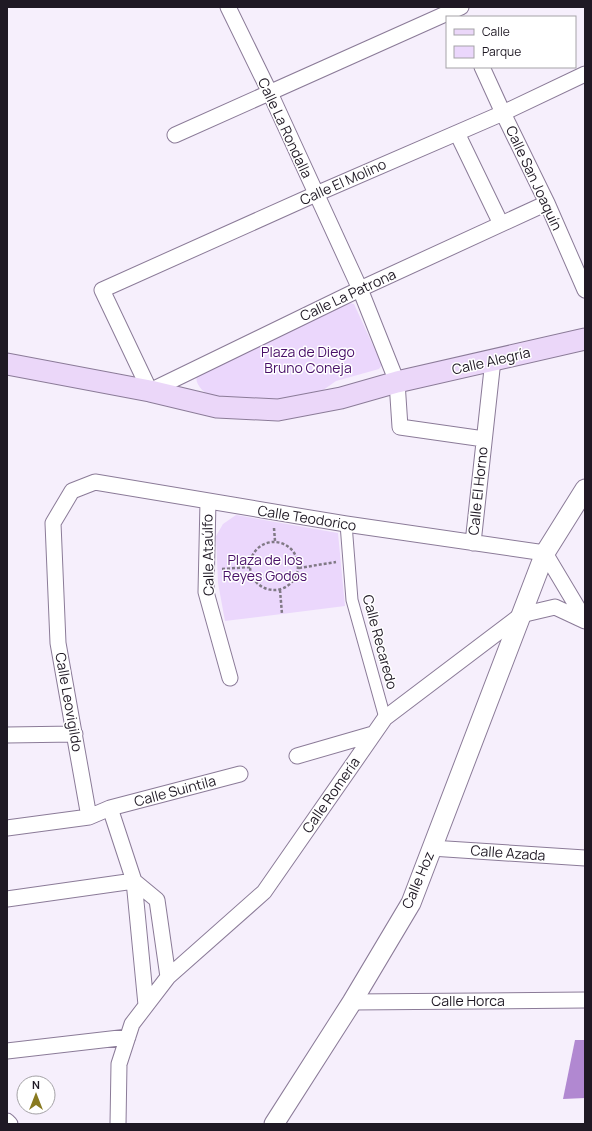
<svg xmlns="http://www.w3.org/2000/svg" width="592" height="1131" viewBox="0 0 592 1131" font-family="Manrope,sans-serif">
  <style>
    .green { fill: #ebd7fc }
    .water { fill: #b188d1 }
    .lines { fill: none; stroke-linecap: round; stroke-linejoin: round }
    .pedestrian-casing { stroke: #8b7b98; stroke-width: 13 }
    .minor-casing { stroke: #8b7b98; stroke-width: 17 }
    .tertiary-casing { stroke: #8b7b98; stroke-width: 21 }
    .secondary-casing { stroke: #8b7b98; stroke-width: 23 }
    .path { stroke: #807985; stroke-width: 2.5; stroke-dasharray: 3 2; stroke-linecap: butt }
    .pedestrian { stroke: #fff; stroke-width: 11 }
    .minor { stroke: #fff; stroke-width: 15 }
    .tertiary { stroke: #fff; stroke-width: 19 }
    .secondary { stroke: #ebd7f9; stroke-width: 21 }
    .labels { text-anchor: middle; stroke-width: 3; stroke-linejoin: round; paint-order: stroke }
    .street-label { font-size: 14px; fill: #1f1924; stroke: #fff }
    .park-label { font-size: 14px; fill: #480f68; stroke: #fff }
  </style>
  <rect width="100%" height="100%" fill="#f6effc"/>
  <path class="green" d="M350,303L354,304L382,365L379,369L336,381L319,393L271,401L213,398C204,393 192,383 198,373Z
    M236,515L338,533L345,606L225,621L218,583L216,536L223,524Z"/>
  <path class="water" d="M575,1040H585V1098L563,1099Z"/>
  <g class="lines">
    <g class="pedestrian-casing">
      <path id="pedestrian" d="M346,524L352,600L385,718"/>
    </g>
    <g class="minor-casing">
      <path id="minor" d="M228,7L270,93L360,289L397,382L400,427L484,439
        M482,67L503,113L547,203L585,290
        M457,133L501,224
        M175,135L461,7
        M547,203L360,289L150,391L102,290L316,194L503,113L585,74
        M208,501L206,592L230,678
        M473,543L493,360
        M7,735L75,734
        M297,756L373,734
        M110,808L240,774
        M7,828L89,817
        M431,848L585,858
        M7,899L134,881L157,900L168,977
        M352,1002L585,1000
        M146,1005L134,881L110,808L89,817L58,643L53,523L72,491L95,482L346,524L545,553L585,620
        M7,1051L128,1037
        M7,1121L10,1124
        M118,1124L119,1064L132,1024L168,977L264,892L385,718L521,615L555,607L585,621"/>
    </g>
    <g class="tertiary-casing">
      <path id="tertiary" d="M274,1124L352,1002L411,903L545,553L585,489"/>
    </g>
    <g class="secondary-casing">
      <path id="secondary" d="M7,364L150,391L217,407L278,410L341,398L397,382L585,339"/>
    </g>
    <path class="path" d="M274,528L275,541
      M250 566a24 24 0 1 1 48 0a24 24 0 1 1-48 0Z
      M299,568L336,562
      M222,569L250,567
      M280,590L282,614"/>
    <use href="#pedestrian" class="pedestrian"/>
    <use href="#minor" class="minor"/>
    <use href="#tertiary" class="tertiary"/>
    <use href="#secondary" class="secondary"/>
  </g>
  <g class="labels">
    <g class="street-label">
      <text transform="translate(285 128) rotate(65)" y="5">Calle La Rondalla</text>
      <text transform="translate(534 178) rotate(65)" y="5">Calle San Joaquín</text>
      <text transform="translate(343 182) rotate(-24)" y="5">Calle El Molino</text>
      <text transform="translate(348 295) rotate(-25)" y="5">Calle La Patrona</text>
      <text transform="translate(491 361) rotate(-13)" y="5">Calle Alegría</text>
      <text transform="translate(478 491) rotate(-84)" y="5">Calle El Horno</text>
      <text transform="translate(307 518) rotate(9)" y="5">Calle Teodorico</text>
      <text transform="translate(208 555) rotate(-91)" y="5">Calle Ataúlfo</text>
      <text transform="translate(380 642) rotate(75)" y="5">Calle Recaredo</text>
      <text transform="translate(69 702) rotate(80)" y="5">Calle Leovigildo</text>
      <text transform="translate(175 791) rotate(-15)" y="5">Calle Suintila</text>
      <text transform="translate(331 795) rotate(-55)" y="5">Calle Romería</text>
      <text transform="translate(508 853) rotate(4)" y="5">Calle Azada</text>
      <text transform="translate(418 880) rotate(-67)" y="5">Calle Hoz</text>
      <text x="468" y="1006">Calle Horca</text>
    </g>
    <g class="park-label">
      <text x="308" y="357">Plaza de Diego<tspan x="308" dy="16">Bruno Coneja</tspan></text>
      <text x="265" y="565">Plaza de los<tspan x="265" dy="16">Reyes Godos</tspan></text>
    </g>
  </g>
  <rect width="592" height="1131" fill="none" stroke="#1f1924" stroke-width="16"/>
  <rect x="446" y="16" width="130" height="52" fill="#ffffff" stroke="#a5a3a7"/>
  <rect x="454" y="29" width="20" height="6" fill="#ebd7f9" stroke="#a5a3a7"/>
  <text x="482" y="36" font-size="12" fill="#1f1924">Calle</text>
  <rect x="454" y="46" width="20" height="12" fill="#ebd7fc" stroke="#a5a3a7"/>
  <text x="482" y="56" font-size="12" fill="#1f1924">Parque</text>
  <g transform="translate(36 1095)"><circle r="19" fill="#ffffff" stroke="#a5a3a7"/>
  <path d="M0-3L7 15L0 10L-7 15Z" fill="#897a20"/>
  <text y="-6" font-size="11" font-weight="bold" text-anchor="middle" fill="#1f1924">N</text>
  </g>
</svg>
